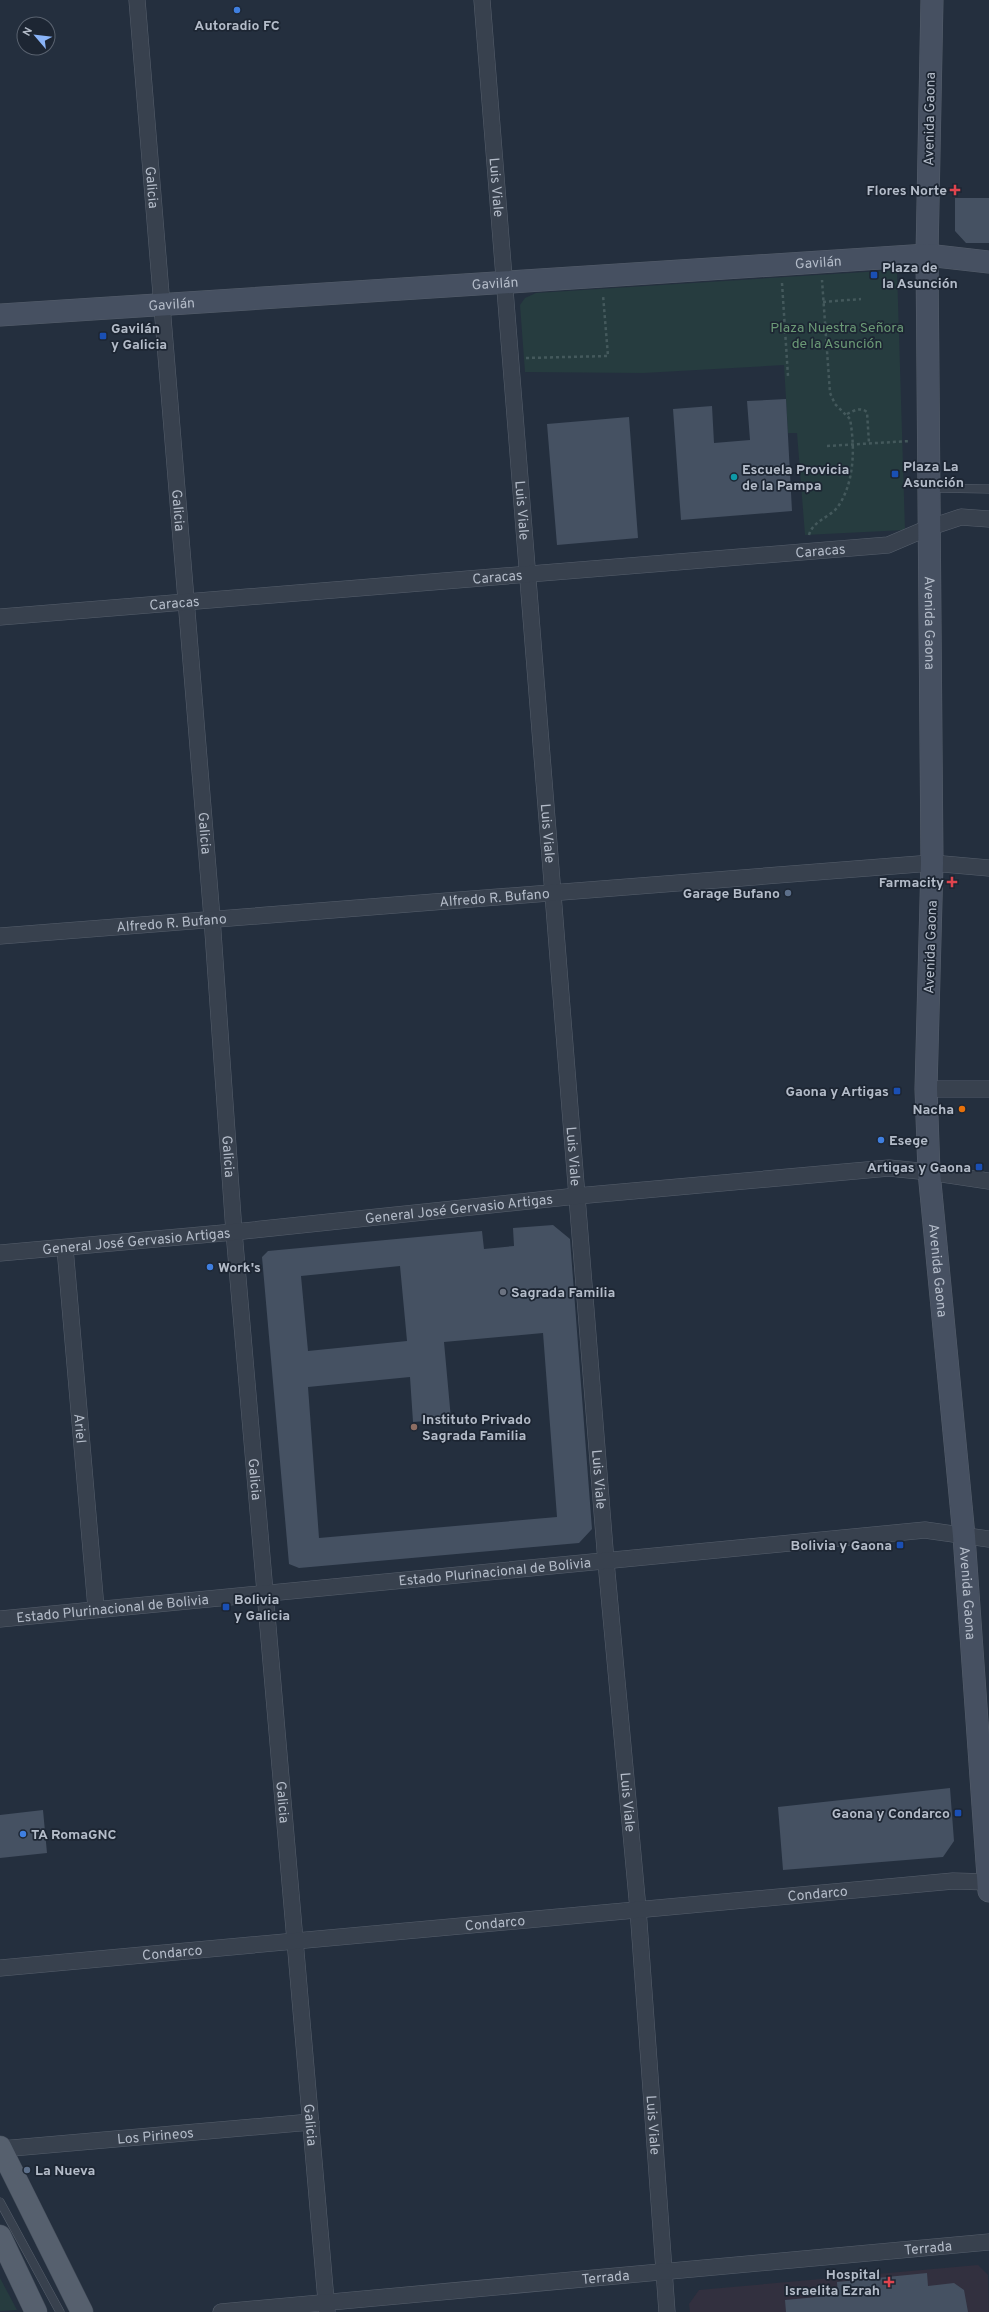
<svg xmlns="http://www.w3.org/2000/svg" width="989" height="2312" viewBox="0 0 989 2312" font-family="Overpass,sans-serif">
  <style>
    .medical { fill: #32303f }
    .green { fill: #263c3f }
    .building { fill: #455162; fill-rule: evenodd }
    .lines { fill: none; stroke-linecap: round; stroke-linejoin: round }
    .lane-casing { stroke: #565f6c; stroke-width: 9 }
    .street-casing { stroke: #565f6c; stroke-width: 17 }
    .secondary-casing { stroke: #565f6c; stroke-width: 23 }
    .primary-casing { stroke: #414a57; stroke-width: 23 }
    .path { stroke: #44595c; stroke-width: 2.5; stroke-dasharray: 3 3; stroke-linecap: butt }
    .lane { stroke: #38414e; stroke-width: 8 }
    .street { stroke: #38414e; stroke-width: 16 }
    .secondary { stroke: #465061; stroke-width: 22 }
    .primary { stroke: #56606e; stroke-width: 22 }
    .shop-dot { fill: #3f7fe0; stroke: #1d2633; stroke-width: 1.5 }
    .health-dot { fill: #e0444e; stroke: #1d2633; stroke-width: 1.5 }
    .transit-dot { fill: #1a4fb4; stroke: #1d2633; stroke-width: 1.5 }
    .culture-dot { fill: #0f9aa8; stroke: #1d2633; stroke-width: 1.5 }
    .service-dot { fill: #5c6f8a; stroke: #1d2633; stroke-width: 1.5 }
    .food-dot { fill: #e8710a; stroke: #1d2633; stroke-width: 1.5 }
    .worship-dot { fill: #6b7280; stroke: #1d2633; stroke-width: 1.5 }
    .education-dot { fill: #8d6e63; stroke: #1d2633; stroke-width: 1.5 }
    .labels { text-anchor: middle; stroke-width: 3.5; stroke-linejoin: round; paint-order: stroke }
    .poi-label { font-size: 14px; font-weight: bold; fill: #b4bcc9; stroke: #1d2633; text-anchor: start }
    .street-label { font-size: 14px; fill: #b4bcc9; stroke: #1d2633 }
    .park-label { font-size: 14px; fill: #6b9a76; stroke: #1d2633 }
  </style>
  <rect width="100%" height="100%" fill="#242f3e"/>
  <path class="medical" d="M978,2265L988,2275L989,2312H690L689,2304L699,2290Z"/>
  <path class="green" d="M897,270L905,530L805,535L797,433H788L784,365L643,373L525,372L520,305L525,298L536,293Z
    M0,2278L17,2310L0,2311Z"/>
  <path class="building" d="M955,198H989V243H966L955,231Z
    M786,399L792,511L681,520L673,409L712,406L714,443L750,440L747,401Z
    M629,417L638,538L557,545L547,424Z
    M553,1225L570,1239L592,1529L579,1543L299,1568L289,1564L262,1257L268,1251L482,1231L484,1249L514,1246L513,1228ZM400,1266L407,1341L308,1351L301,1276ZM543,1333L557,1517L319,1538L308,1387L410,1377L413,1422L451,1419L444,1342Z
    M950,1788L954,1841L943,1857L783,1870L778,1807Z
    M43,1810L47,1853L0,1858V1815Z
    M927,2273L928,2286L954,2283L964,2290L968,2312H786L785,2300L838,2295L837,2282Z"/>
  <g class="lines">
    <g class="lane-casing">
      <path id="lane" d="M931,488L989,489
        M0,2202L60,2312"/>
    </g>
    <g class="street-casing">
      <g id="street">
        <path id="s1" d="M137,0L212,918L234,1232L327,2312"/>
        <path id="s2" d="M482,0L606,1562L638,1909L667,2312"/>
        <path id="s3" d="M0,617L888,545L928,528L961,517L989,519"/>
        <path id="s4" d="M0,936L932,863L989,868"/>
        <path d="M926,1089H989"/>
        <path id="s5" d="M65,1248L96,1608"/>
        <path id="s6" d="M0,1253L234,1232L577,1196L889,1168L929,1172L989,1181"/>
        <path id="s7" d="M0,1619L925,1530L989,1539"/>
        <path id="s8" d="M0,1968L953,1881L989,1882"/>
        <path id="s9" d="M1,2149L311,2122"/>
        <path id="s10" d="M221,2312L989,2242"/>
      </g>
    </g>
    <g class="secondary-casing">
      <g id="secondary">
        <path id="s11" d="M932,0L927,255L932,863L926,1089L929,1172L964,1536L989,1891"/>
        <path id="s12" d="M0,315L927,255L989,262"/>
      </g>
    </g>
    <g class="primary-casing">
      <path id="primary" d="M0,2147L82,2312
        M0,2236L36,2312"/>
    </g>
    <path class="path" d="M782,283L788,376
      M823,302L861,299
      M826,345H842
      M526,358L608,356L603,295
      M847,414C855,410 860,407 867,412L869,443
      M827,446L910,441
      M809,535C813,521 828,518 837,508C855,483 855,447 850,419L835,404L830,393L822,280"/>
    <use href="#lane" class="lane"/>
    <use href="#street" class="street"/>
    <use href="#secondary" class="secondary"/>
    <use href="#primary" class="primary"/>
  </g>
  <g class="shop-dot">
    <circle cx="237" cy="10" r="4"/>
    <circle cx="881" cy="1140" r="4"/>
    <circle cx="210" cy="1267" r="4"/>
    <circle cx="23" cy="1834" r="4"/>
  </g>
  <g class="health-dot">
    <path d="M953 184h4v4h4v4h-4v4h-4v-4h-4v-4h4z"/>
    <path d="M950 876h4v4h4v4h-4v4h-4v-4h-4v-4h4z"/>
    <path d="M887 2276h4v4h4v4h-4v4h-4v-4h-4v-4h4z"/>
  </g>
  <g class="transit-dot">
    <rect x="870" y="271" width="8" height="8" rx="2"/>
    <rect x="99" y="332" width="8" height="8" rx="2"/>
    <rect x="891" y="470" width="8" height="8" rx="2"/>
    <rect x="893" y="1087" width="8" height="8" rx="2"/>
    <rect x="975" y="1163" width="8" height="8" rx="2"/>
    <rect x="896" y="1541" width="8" height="8" rx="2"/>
    <rect x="222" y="1603" width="8" height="8" rx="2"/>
    <rect x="954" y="1809" width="8" height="8" rx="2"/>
  </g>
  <circle class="culture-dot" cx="734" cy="477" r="4"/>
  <g class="service-dot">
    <circle cx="788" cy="893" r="4"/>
    <circle cx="27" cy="2170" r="4"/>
  </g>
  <circle class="food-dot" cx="962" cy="1109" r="4"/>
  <circle class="worship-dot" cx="503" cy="1292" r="4"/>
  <circle class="education-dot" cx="414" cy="1427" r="4"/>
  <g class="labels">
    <g class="poi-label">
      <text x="237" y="30" text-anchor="middle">Autoradio FC</text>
      <text x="947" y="195" text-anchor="end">Flores Norte</text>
      <text x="882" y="272">Plaza de<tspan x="882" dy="16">la Asunción</tspan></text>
      <text x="111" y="333">Gavilán<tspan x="111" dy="16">y Galicia</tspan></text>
      <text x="903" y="471">Plaza La<tspan x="903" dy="16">Asunción</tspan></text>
      <text x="742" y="474">Escuela Provicia<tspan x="742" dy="16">de la Pampa</tspan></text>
      <text x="944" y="887" text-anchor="end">Farmacity</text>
      <text x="780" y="898" text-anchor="end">Garage Bufano</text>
      <text x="889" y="1096" text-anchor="end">Gaona y Artigas</text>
      <text x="954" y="1114" text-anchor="end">Nacha</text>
      <text x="889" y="1145">Esege</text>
      <text x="971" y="1172" text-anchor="end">Artigas y Gaona</text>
      <text x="218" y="1272">Work's</text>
      <text x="511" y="1297">Sagrada Familia</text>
      <text x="422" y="1424">Instituto Privado<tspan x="422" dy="16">Sagrada Familia</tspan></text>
      <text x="892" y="1550" text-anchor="end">Bolivia y Gaona</text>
      <text x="234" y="1604">Bolivia<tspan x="234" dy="16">y Galicia</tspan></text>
      <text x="950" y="1818" text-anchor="end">Gaona y Condarco</text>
      <text x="31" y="1839">TA RomaGNC</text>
      <text x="35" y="2175">La Nueva</text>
      <text x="880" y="2279" text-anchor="end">Hospital<tspan x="880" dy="16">Israelita Ezrah</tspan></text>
    </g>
    <g class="street-label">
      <text transform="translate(929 119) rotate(-89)" y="5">Avenida Gaona</text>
      <text dy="5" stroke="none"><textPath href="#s1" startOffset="188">Galicia</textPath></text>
      <text dy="5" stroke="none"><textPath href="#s2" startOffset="188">Luis Viale</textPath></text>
      <text dy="5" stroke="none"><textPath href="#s12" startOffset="820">Gavilán</textPath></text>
      <text dy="5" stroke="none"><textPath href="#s12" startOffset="496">Gavilán</textPath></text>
      <text dy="5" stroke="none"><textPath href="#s12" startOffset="172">Gavilán</textPath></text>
      <text dy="5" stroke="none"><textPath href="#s1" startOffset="512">Galicia</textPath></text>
      <text dy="5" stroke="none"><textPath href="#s2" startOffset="512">Luis Viale</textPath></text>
      <text dy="5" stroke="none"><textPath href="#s3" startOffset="823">Caracas</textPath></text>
      <text dy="5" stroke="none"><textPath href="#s3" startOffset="499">Caracas</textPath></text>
      <text dy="5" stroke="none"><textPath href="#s3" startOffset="175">Caracas</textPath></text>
      <text dy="5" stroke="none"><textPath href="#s11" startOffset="623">Avenida Gaona</textPath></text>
      <text dy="5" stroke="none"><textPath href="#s1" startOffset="836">Galicia</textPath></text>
      <text dy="5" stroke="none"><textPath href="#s2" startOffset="836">Luis Viale</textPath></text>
      <text dy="5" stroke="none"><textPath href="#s4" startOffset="496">Alfredo R. Bufano</textPath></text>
      <text dy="5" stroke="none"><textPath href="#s4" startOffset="172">Alfredo R. Bufano</textPath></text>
      <text transform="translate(930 947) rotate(-88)" y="5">Avenida Gaona</text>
      <text dy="5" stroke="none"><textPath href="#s1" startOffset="1160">Galicia</textPath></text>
      <text dy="5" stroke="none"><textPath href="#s2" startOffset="1160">Luis Viale</textPath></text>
      <text dy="5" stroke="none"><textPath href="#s6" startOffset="461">General José Gervasio Artigas</textPath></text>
      <text dy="5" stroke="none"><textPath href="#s6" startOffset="137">General José Gervasio Artigas</textPath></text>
      <text dy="5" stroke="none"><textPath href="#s11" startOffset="1271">Avenida Gaona</textPath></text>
      <text dy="5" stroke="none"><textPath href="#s5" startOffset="181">Ariel</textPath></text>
      <text dy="5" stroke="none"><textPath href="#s1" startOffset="1484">Galicia</textPath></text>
      <text dy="5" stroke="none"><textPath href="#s2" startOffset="1484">Luis Viale</textPath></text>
      <text dy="5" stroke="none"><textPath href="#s7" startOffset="497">Estado Plurinacional de Bolivia</textPath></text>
      <text dy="5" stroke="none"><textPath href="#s11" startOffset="1595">Avenida Gaona</textPath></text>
      <text dy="5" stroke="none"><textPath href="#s7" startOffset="113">Estado Plurinacional de Bolivia</textPath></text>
      <text dy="5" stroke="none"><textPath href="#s1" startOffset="1808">Galicia</textPath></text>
      <text dy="5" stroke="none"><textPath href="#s2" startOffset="1808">Luis Viale</textPath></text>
      <text dy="5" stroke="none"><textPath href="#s8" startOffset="821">Condarco</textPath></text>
      <text dy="5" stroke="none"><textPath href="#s8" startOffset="497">Condarco</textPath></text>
      <text dy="5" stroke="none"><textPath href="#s8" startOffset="173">Condarco</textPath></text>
      <text dy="5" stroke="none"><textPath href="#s1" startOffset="2132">Galicia</textPath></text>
      <text dy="5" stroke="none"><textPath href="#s2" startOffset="2132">Luis Viale</textPath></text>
      <text dy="5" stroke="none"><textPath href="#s9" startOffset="155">Los Pirineos</textPath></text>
      <text dy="5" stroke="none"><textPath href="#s10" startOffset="710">Terrada</textPath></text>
      <text dy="5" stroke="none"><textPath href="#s10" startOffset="386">Terrada</textPath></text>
    </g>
    <g class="park-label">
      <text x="837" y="332">Plaza Nuestra Señora<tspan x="837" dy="16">de la Asunción</tspan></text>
    </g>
  </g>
  <g transform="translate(36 36) rotate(298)"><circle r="19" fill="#1d2633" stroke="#59626f"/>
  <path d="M0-3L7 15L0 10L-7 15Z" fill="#8ab4f8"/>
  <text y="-6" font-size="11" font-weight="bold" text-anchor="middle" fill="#b4bcc9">N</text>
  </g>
</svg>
